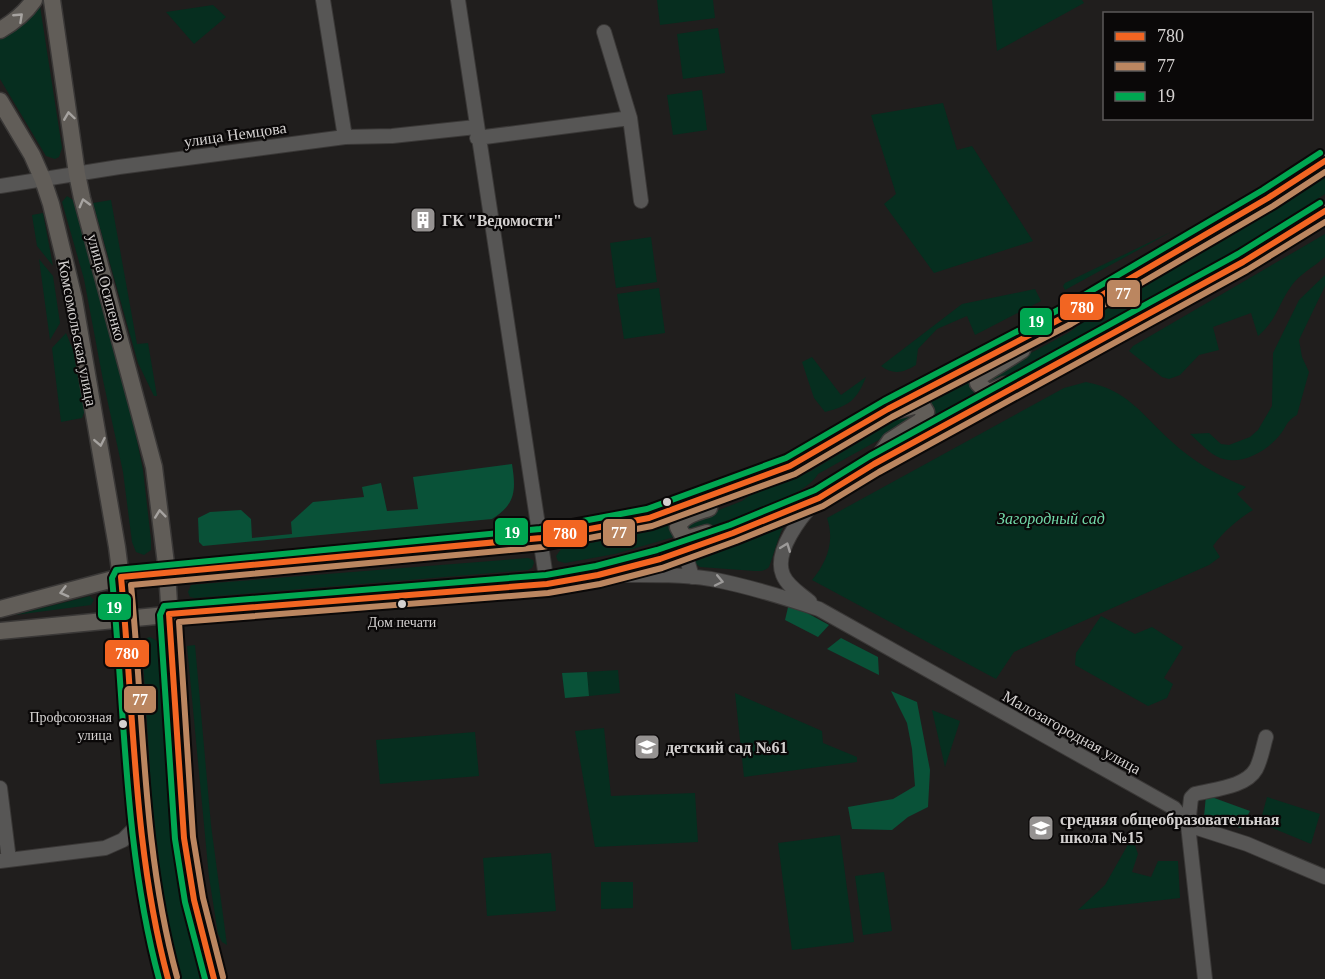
<svg xmlns="http://www.w3.org/2000/svg" width="1325" height="979" viewBox="0 0 1325 979" font-family="Georgia,serif">
  <style>
    .green { fill: #062e1f }
    .forest { fill: #095238 }
    .lines { fill: none; stroke-linecap: round; stroke-linejoin: round }
    .minor-casing { stroke: #3a3837; stroke-width: 16 }
    .major-casing { stroke: #3a3837; stroke-width: 19 }
    .minor { stroke: #575655; stroke-width: 14 }
    .major { stroke: #615d58; stroke-width: 16 }
    .bus-1-casing { stroke: #0a0808; stroke-width: 10 }
    .bus-2-casing { stroke: #0a0808; stroke-width: 10 }
    .bus-3-casing { stroke: #0a0808; stroke-width: 10 }
    .bus-1 { stroke: #f26522; stroke-width: 6 }
    .bus-2 { stroke: #bb8660; stroke-width: 6 }
    .bus-3 { stroke: #00a651; stroke-width: 6 }
    .oneway { stroke: #a6a3a0 }
    .oneway2 { stroke: #9c9a99 }
    .bus-dot { fill: #d4d1d0; stroke: #0a0808; stroke-width: 2 }
    .labels { text-anchor: middle; stroke-width: 4.5; stroke-linejoin: round; paint-order: stroke }
    .bus-label { font-size: 14px; fill: #d4d1d0; stroke: #0a0808 }
    .street-label { font-size: 16px; fill: #d4d1d0; stroke: #0a0808 }
    .poi-label { font-size: 16px; font-weight: bold; fill: #d4d1d0; stroke: #0a0808; text-anchor: start }
    .park-label { font-size: 16px; font-style: italic; fill: #72d9a9; stroke: #0a0808 }
    .line-badge { stroke: #0a0808; stroke-width: 2 }
    .badge-label { font-size: 16px; text-anchor: middle; font-weight: bold; fill: #fff }
  </style>
  <rect width="100%" height="100%" fill="#201e1d"/>
  <path class="green" d="M39,0L62,148L59,157L55,159L46,156L0,79V37Z
    M657,0H713L715,18L660,25Z
    M992,0H1082L1084,3L997,51Z
    M213,5L226,17L194,44L166,12Z
    M718,28L725,73L683,79L677,34Z
    M702,90L707,130L673,135L667,95Z
    M943,103L957,150L972,146L1033,241L934,273L884,204L896,194L871,115Z
    M1325,177V194L1231,254L988,387L986,377L1068,333L1103,308L1219,243Z
    M67,196L73,200L129,402L143,470L151,540V550L144,555L136,552L132,542L123,472L103,380L84,279L62,202Z
    M111,200L137,344L148,343L157,396H154L138,363L93,203Z
    M43,213L53,266L37,246L32,215Z
    M1171,232L1065,290L1063,286L1065,283Z
    M1325,234V257C1315,266 1300,274 1292,285C1278,304 1278,319 1258,336L1251,313L1213,327L1219,350L1199,355L1180,375L1169,379L1162,377L1129,351L1133,346Z
    M651,237L657,282L616,288L610,243Z
    M39,259L53,276L60,323L50,340Z
    M1325,275V286L1299,340L1302,357L1309,372L1297,415C1285,422 1287,427 1279,436C1265,453 1237,468 1216,456C1207,451 1198,441 1190,434L1209,433L1221,444L1229,445L1250,437L1258,430L1272,406L1273,353L1299,300Z
    M659,288L665,333L624,339L617,294Z
    M1035,289L1041,301L975,335L967,316L937,329L918,349L916,365C903,373 893,375 881,366L962,304Z
    M66,333L77,360L85,410L82,418L61,422L52,348Z
    M812,357L841,395L866,377C857,400 849,406 825,412L814,398L802,362Z
    M974,376L978,393L932,419V412L926,402Z
    M1086,382C1128,390 1141,414 1171,441C1192,461 1219,476 1246,487L1237,494L1253,510C1238,519 1223,532 1213,546L1220,557L1209,565L1014,652L996,679L812,580C827,562 835,541 827,518L1064,388Z
    M915,408L918,418L818,474C805,499 720,522 690,533L685,529L688,522L742,501L759,489L811,471Z
    M677,519L673,529L674,537L615,554L565,563L558,561L556,556L562,548L617,538Z
    M784,525C780,532 771,563 769,567C765,571 761,571 755,571L700,567L695,563L694,557L736,544Z
    M528,558L533,560L534,563L532,568L528,570L195,598L190,597L188,592L191,585L201,584Z
    M90,596L94,600L91,605L15,615Z
    M1101,616L1135,634L1152,627L1183,647L1164,678L1173,684L1167,698L1148,706L1075,665L1076,653Z
    M150,637L157,641L160,658L174,841L181,897L203,979H180L166,920L153,820L143,659C143,650 140,640 150,637Z
    M195,645L211,825L227,945L222,942L218,934L209,877L187,646Z
    M618,670L620,693L589,696L587,672Z
    M735,693L822,731L823,743L857,757V762L744,777Z
    M932,710L960,721L945,767Z
    M604,728L611,796L695,793L698,842L595,847L575,731Z
    M475,732L479,776L380,784L376,740Z
    M1267,797L1320,814L1311,844L1260,823Z
    M840,835L854,942L792,950L778,843Z
    M1133,840L1138,854L1132,872L1151,877L1158,861H1178L1180,898L1078,910L1105,885L1130,841Z
    M551,853L556,911L487,916L483,858Z
    M884,872L892,931L863,935L855,876Z
    M601,882H633V908L601,909Z"/>
  <path class="forest" d="M512,464C516,490 516,504 492,519L203,546L199,542L198,518L210,512L241,510L251,519L252,538L292,534L291,522L313,502L364,497L362,487L381,483L387,511L418,509L413,477Z
    M789,603L829,625L818,637L785,620Z
    M841,638L878,657L879,675L827,649Z
    M587,672L589,696L565,698L562,673Z
    M891,691L917,702L930,770L928,807L908,817L892,830L852,829L848,807L893,799L915,786L912,749L907,723Z
    M1206,795L1250,811L1241,828L1204,817Z"/>
  <g class="lines">
    <g class="minor-casing">
      <path id="minor" d="M323,0L345,137
        M458,0L547,584
        M604,32L630,118L641,201
        M477,138L630,118
        M0,186L119,167L345,137L392,136L476,127
        M682,542L692,577
        M612,575C645,575 678,574 711,579C748,586 783,597 819,609L1174,808L1188,825
        M810,602C801,594 788,587 783,575C773,552 801,516 817,500
        M0,788L9,860
        M1188,825L1247,844L1325,877
        M0,861L105,848L123,840L141,822
        M1205,979L1188,825L1191,798L1195,794C1214,789 1246,787 1256,769C1261,760 1263,747 1266,737"/>
    </g>
    <g class="major-casing">
      <path id="major" d="M52,0L77,174L82,198L154,467L167,572L184,838L194,900L214,979
        M0,30C14,22 25,13 34,0
        M0,101L32,155L43,180L51,204L74,299L117,547L126,618L141,822L154,922L168,979
        M1005,385L992,391H986L978,383L979,377L1022,350
        M877,460L890,441L921,421L926,412L923,407L918,405L898,410
        M707,533L690,538L683,536L678,527C682,515 698,512 709,508
        M0,609L121,577L541,538L649,518L790,466L888,409L1066,316L1268,198L1325,161
        M0,631L312,601L547,584L598,575L660,559L733,533L819,498L874,464L1030,378L1094,345L1243,262L1325,211"/>
    </g>
    <use href="#minor" class="minor"/>
    <use href="#major" class="major"/>
    <g class="bus-1-casing">
      <path id="bus-1" d="M168,979C133,848 134,711 121,577L541,538L649,518L790,466L888,409L1066,316L1268,198L1325,161
        M214,979L194,900L184,838L169,614L547,584L598,575L660,559L733,533L819,498L874,464L1243,262L1325,211"/>
    </g>
    <g class="bus-2-casing">
      <path id="bus-2" d="M177,977C142,849 144,716 131,585L542,547L652,526L795,474L892,417L1071,324L1273,206L1325,172
        M223,977L203,898L193,837L179,622L548,593L600,584L662,568L736,541L823,506L879,472L1247,270L1325,222"/>
    </g>
    <g class="bus-3-casing">
      <path id="bus-3" d="M159,979C124,849 125,712 112,578L116,570L540,529L647,509L786,458L884,401L1062,308L1263,190L1320,153
        M205,979L185,902L175,839L160,615L164,606L546,575L596,566L657,550L730,525L815,490L870,456L1238,254L1320,203"/>
    </g>
    <use href="#bus-1" class="bus-1"/>
    <use href="#bus-2" class="bus-2"/>
    <use href="#bus-3" class="bus-3"/>
  </g>
  <defs><path id="oneway-chevron" d="M-2-3.5L2.5 0L-2 3.5" fill="none" stroke-width="1.6" stroke-linecap="round" stroke-linejoin="round" transform="scale(1.5)"/></defs>
  <g class="oneway">
    <use href="#oneway-chevron" transform="translate(19 17) rotate(-43)"/>
    <use href="#oneway-chevron" transform="translate(69 116) rotate(-98)"/>
    <use href="#oneway-chevron" transform="translate(84 203) rotate(-105)"/>
    <use href="#oneway-chevron" transform="translate(100 442) rotate(79)"/>
    <use href="#oneway-chevron" transform="translate(160 514) rotate(-96)"/>
    <use href="#oneway-chevron" transform="translate(64 592) rotate(165)"/>
  </g>
  <g class="oneway2">
    <use href="#oneway-chevron" transform="translate(786 547) rotate(-69)"/>
    <use href="#oneway-chevron" transform="translate(719 581) rotate(12)"/>
  </g>
  <defs>
    <g id="building-square" transform="scale(1.35)"><rect x="-9" y="-9" width="18" height="18" rx="4" fill="#959291" stroke="#0a0808"/><path d="M-4-6H4V6H1V3H-1V6H-4ZM-2.5-4.3h1.7v1.8h-1.7ZM.8-4.3h1.7v1.8H.8ZM-2.5-1h1.7V.8h-1.7ZM.8-1h1.7V.8H.8Z" fill="#fff"/></g>
    <g id="school-square" transform="scale(1.35)"><rect x="-9" y="-9" width="18" height="18" rx="4" fill="#959291" stroke="#0a0808"/><path d="M0-5L7-2L0 1L-7-2ZM-4 1L0 2.5L4 1V4Q0 6-4 4Z" fill="#fff"/></g>
  </defs>
  <g fill-rule="evenodd">
    <use href="#building-square" x="423" y="220"/>
    <use href="#school-square" x="647" y="747"/>
    <use href="#school-square" x="1041" y="828"/>
  </g>
  <g class="bus-dot">
    <circle cx="667" cy="502" r="5"/>
    <circle cx="402" cy="604" r="5"/>
    <circle cx="123" cy="724" r="5"/>
  </g>
  <g class="labels">
    <g class="bus-label">
      <text x="402" y="627">Дом печати</text>
      <text x="112" y="722" text-anchor="end">Профсоюзная<tspan x="112" dy="18">улица</tspan></text>
    </g>
    <g class="street-label">
      <text transform="translate(235 134) rotate(-8)" y="6">улица Немцова</text>
      <text transform="translate(107 287) rotate(75)" y="6">улица Осипенко</text>
      <text transform="translate(78 333) rotate(79)" y="6">Комсомольская улица</text>
      <text transform="translate(1072 732) rotate(29)" y="6">Малозагородная улица</text>
    </g>
    <g class="poi-label">
      <text x="442" y="226">ГК "Ведомости"</text>
      <text x="666" y="753">детский сад №61</text>
      <text x="1060" y="825">средняя общеобразовательная<tspan x="1060" dy="18">школа №15</tspan></text>
    </g>
    <g class="park-label">
      <text x="1051" y="524">Загородный сад</text>
    </g>
  </g>
  <g class="line-badge">
    <rect x="1106" y="279" width="35" height="29" rx="6" fill="#bb8660"/>
    <rect x="1059" y="293" width="45" height="28" rx="6" fill="#f26522"/>
    <rect x="1019" y="307" width="34" height="29" rx="6" fill="#00a651"/>
    <rect x="494" y="517" width="35" height="29" rx="6" fill="#00a651"/>
    <rect x="602" y="518" width="34" height="29" rx="6" fill="#bb8660"/>
    <rect x="542" y="519" width="46" height="29" rx="6" fill="#f26522"/>
    <rect x="97" y="593" width="35" height="28" rx="6" fill="#00a651"/>
    <rect x="104" y="639" width="46" height="29" rx="6" fill="#f26522"/>
    <rect x="123" y="685" width="34" height="29" rx="6" fill="#bb8660"/>
  </g>
  <g class="badge-label">
    <text x="1123" y="299">77</text>
    <text x="1082" y="313">780</text>
    <text x="1036" y="327">19</text>
    <text x="512" y="538">19</text>
    <text x="619" y="538">77</text>
    <text x="565" y="539">780</text>
    <text x="114" y="613">19</text>
    <text x="127" y="659">780</text>
    <text x="140" y="705">77</text>
  </g>
  <rect x="1103" y="12" width="210" height="108" fill="#0a0808" stroke="#5b5858" stroke-width="1.5"/>
  <rect x="1115" y="32" width="30" height="9" fill="#f26522" stroke="#5b5858" stroke-width="1.5"/>
  <text x="1157" y="42" font-size="18" fill="#d4d1d0">780</text>
  <rect x="1115" y="62" width="30" height="9" fill="#bb8660" stroke="#5b5858" stroke-width="1.5"/>
  <text x="1157" y="72" font-size="18" fill="#d4d1d0">77</text>
  <rect x="1115" y="92" width="30" height="9" fill="#00a651" stroke="#5b5858" stroke-width="1.5"/>
  <text x="1157" y="102" font-size="18" fill="#d4d1d0">19</text>
</svg>
